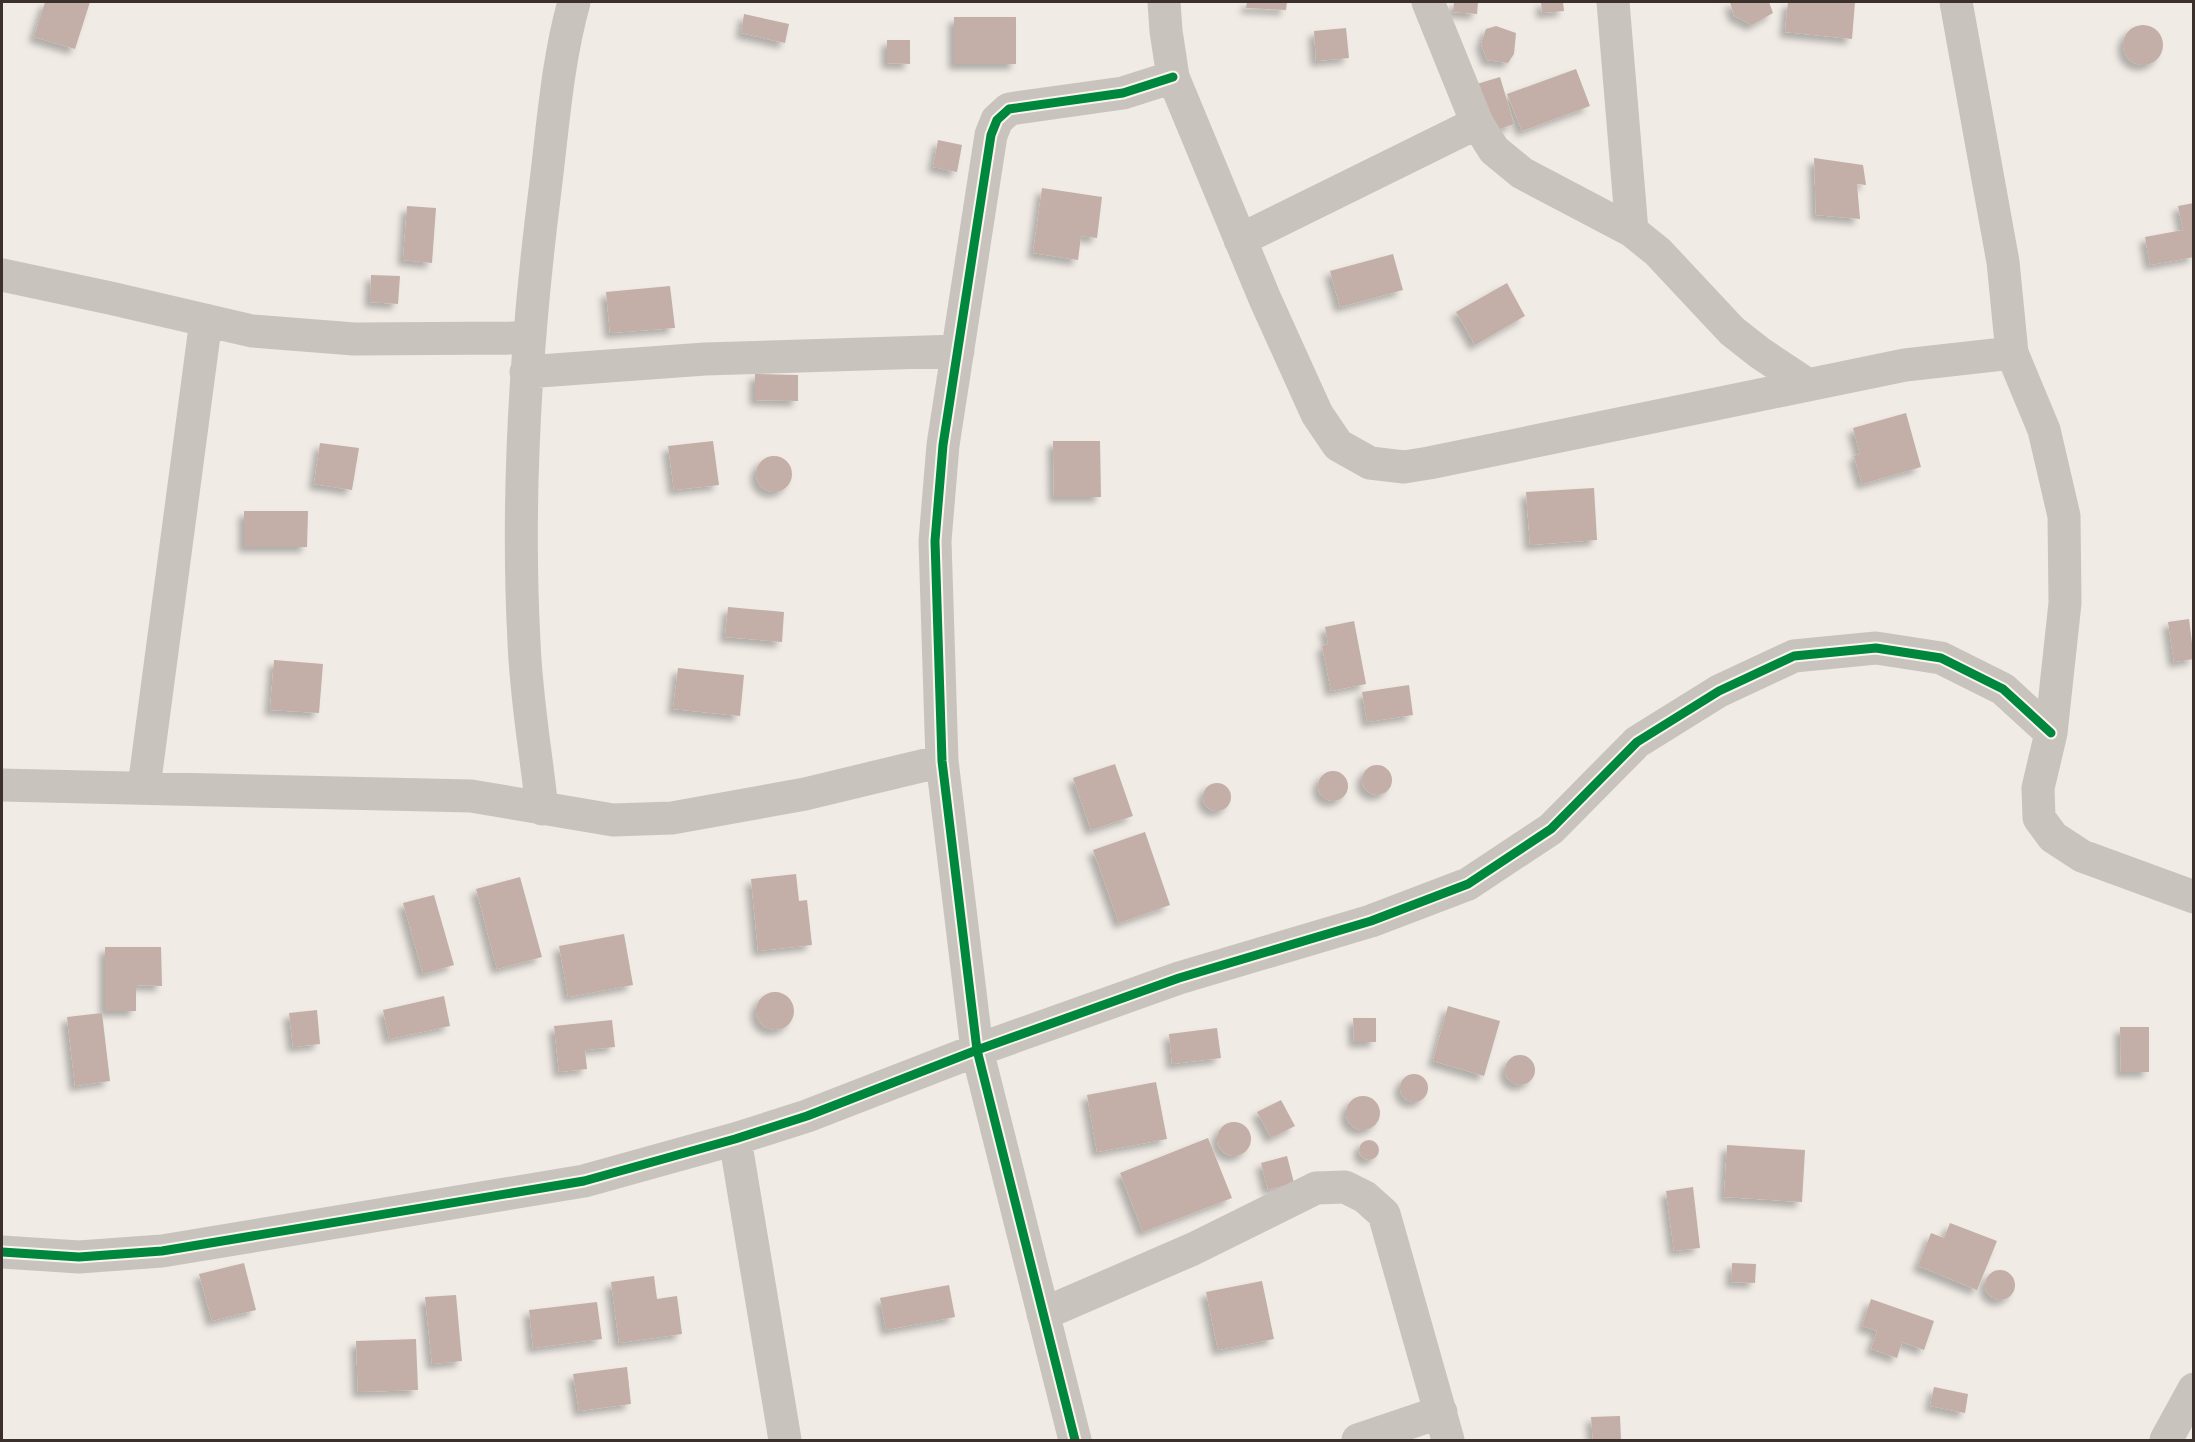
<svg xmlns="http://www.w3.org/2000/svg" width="2195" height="1442" viewBox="0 0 2195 1442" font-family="'PT Sans Narrow',sans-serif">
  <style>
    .building { fill: #c3afa7; filter: url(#shadow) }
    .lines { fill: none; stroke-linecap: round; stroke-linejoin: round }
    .minor { stroke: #c9c3be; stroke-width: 33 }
    .cycleway-casing { stroke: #fbf5ee; stroke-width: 13 }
    .cycleway { stroke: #00873e; stroke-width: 9 }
  </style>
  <defs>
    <filter id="shadow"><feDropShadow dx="-5.5" dy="5.5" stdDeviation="3" flood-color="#0004"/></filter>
  </defs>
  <rect width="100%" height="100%" fill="#f0ebe5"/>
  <path class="building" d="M45,2H90L75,49L34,37Z
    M1247,2H1287L1286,10L1246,8Z
    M1454,2H1478L1477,14L1453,12Z
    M1541,2H1563L1564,11L1542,13Z
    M1730,2H1769L1773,13L1752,25L1734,16Z
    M1788,2H1855L1852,39L1785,32Z
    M744,14L789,24L785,43L741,33Z
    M954,17H1016V64H954Z
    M2123 45a20 20 0 1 1 40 0a20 20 0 1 1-40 0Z
    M1496,26L1516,33L1514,54L1508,63L1487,60L1481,44L1486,29Z
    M1346,28L1349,58L1316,61L1314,31Z
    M887,40H910V64L887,63Z
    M1576,69L1590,106L1522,131L1507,94Z
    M1500,77L1514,124L1491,132L1477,84Z
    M938,140L962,145L957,172L933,167Z
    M1814,158L1863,165L1866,185L1857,184L1860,219L1816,215Z
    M1042,188L1102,197L1097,238L1081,236L1078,260L1033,253Z
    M2194,203V257L2150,265L2145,237L2183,230L2178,206Z
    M407,206L436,208L432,263L403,260Z
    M1393,254L1403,290L1340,307L1330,271Z
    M371,275L400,276L398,304L370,302Z
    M1507,283L1525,316L1475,345L1456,312Z
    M670,286L675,328L610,333L606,292Z
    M755,374L798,375V401L755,400Z
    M1906,413L1921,467L1862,484L1854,456L1860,454L1853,428Z
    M713,441L719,485L674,490L668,446Z
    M1053,441H1100L1101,497H1054Z
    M320,443L359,448L352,490L314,484Z
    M756 474a18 18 0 1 1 36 0a18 18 0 1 1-36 0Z
    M1594,488L1597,540L1530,545L1526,492Z
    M244,511H308L307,547H244Z
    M728,607L784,612L782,642L725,637Z
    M2189,619L2194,659L2174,662L2168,622Z
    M1354,621L1366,684L1331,691L1322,646L1328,644L1325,627Z
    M274,660L323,664L319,713L270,710Z
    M678,668L744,675L740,716L673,709Z
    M1409,685L1413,715L1367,722L1362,692Z
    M1115,764L1133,816L1091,830L1073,778Z
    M1362 780a15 15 0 1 1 30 0a15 15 0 1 1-30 0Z
    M1318 786a15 15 0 1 1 30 0a15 15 0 1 1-30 0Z
    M1203 797a14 14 0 1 1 28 0a14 14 0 1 1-28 0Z
    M1145,832L1170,905L1119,923L1093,850Z
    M796,874L799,901L807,900L812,945L758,951L751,879Z
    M520,877L542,957L497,969L476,889Z
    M434,895L454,965L423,974L403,903Z
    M624,934L633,985L568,997L559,946Z
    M105,947H161L162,986L136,985V1011H105Z
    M756 1011a19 19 0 1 1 38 0a19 19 0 1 1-38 0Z
    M444,996L450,1026L389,1039L383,1010Z
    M1448,1006L1500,1021L1484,1076L1433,1061Z
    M317,1010L320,1044L293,1047L289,1013Z
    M102,1013L110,1081L75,1086L67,1017Z
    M1353,1018H1376V1042H1354Z
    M612,1020L615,1047L585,1050L587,1069L559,1072L554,1026Z
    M2120,1027H2149V1072H2121Z
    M1217,1028L1221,1058L1172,1064L1169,1034Z
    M1505 1070a15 15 0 1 1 30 0a15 15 0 1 1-30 0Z
    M1400 1088a14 14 0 1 1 28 0a14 14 0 1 1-28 0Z
    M1156,1082L1167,1139L1097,1152L1087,1095Z
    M1346 1113a17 17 0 1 1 34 0a17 17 0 1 1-34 0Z
    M1281,1100L1295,1126L1271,1138L1257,1112Z
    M1217 1139a17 17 0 1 1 34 0a17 17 0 1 1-34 0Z
    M1208,1138L1232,1198L1143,1232L1120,1173Z
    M1359 1150a10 10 0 1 1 20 0a10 10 0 1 1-20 0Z
    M1727,1145L1805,1150L1802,1202L1724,1197Z
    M1287,1156L1294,1183L1268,1190L1261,1163Z
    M1693,1187L1700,1248L1674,1251L1666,1191Z
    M1950,1223L1997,1241L1977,1290L1918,1266L1931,1233L1944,1238Z
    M244,1263L256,1310L212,1321L199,1274Z
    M1732,1263L1756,1264L1755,1283L1731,1282Z
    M1985 1285a15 15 0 1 1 30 0a15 15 0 1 1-30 0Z
    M654,1276L657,1299L677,1296L682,1334L619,1343L611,1282Z
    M1262,1281L1274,1339L1218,1350L1206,1292Z
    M949,1285L955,1317L886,1330L880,1298Z
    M456,1295L462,1361L432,1364L425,1297Z
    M1871,1299L1934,1321L1924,1350L1902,1342L1897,1358L1871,1349L1877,1331L1862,1326Z
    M597,1302L602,1339L533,1348L529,1310Z
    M416,1339L418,1390L358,1392L356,1341Z
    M627,1367L631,1404L579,1411L573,1374Z
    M1934,1387L1968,1394L1965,1413L1930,1406Z
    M1620,1416L1621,1440H1593L1591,1417Z"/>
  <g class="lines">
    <path class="minor" d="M1164,2L1166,31L1173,77L1265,299L1317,414L1338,445L1370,463L1404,467L1429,463L1905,365L2012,353
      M1428,2L1477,123L1494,150L1522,173L1632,231L1658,252L1732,331L1760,353L1808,385
      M1613,2L1632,231
      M1956,2L2003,262L2012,353L2044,430L2064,516L2065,603L2051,733L2038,788L2039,818L2053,837L2082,856L2194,897
      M1240,240L1477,123
      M2,275L110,298L252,331L354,339L528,338
      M526,372L705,359L958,351
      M2,785L471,796L613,820L672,818L805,794L942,761
      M144,787L206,320
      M542,809C536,753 526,697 524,642C516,490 526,340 545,190C553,126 557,63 574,2
      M735,1139L785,1440
      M2,1252L79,1257L162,1251L584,1181L735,1139L807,1116L977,1050L1179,978L1371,921L1468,884L1551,829L1637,742L1719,691L1794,656L1876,648L1941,658L2003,689L2051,733
      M1043,1314L1193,1249L1316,1188L1345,1187L1365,1197L1384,1214L1448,1440
      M1075,1440L977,1050L942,761L935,541L943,445L991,135L997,120L1009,109L1123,93L1173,77
      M1358,1440L1441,1412
      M2166,1440L2194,1389"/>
    <g class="cycleway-casing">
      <path id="cycleway" d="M2,1252L79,1257L162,1251L584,1181L735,1139L807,1116L977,1050L1179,978L1371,921L1468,884L1551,829L1637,742L1719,691L1794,656L1876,648L1941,658L2003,689L2051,733
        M1075,1440L977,1050L942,761L935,541L943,445L991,135L997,120L1009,109L1123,93L1173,77"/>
    </g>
    <use href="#cycleway" class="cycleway"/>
  </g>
  <rect width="2195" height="1442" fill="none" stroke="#3b302b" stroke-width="6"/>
</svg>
